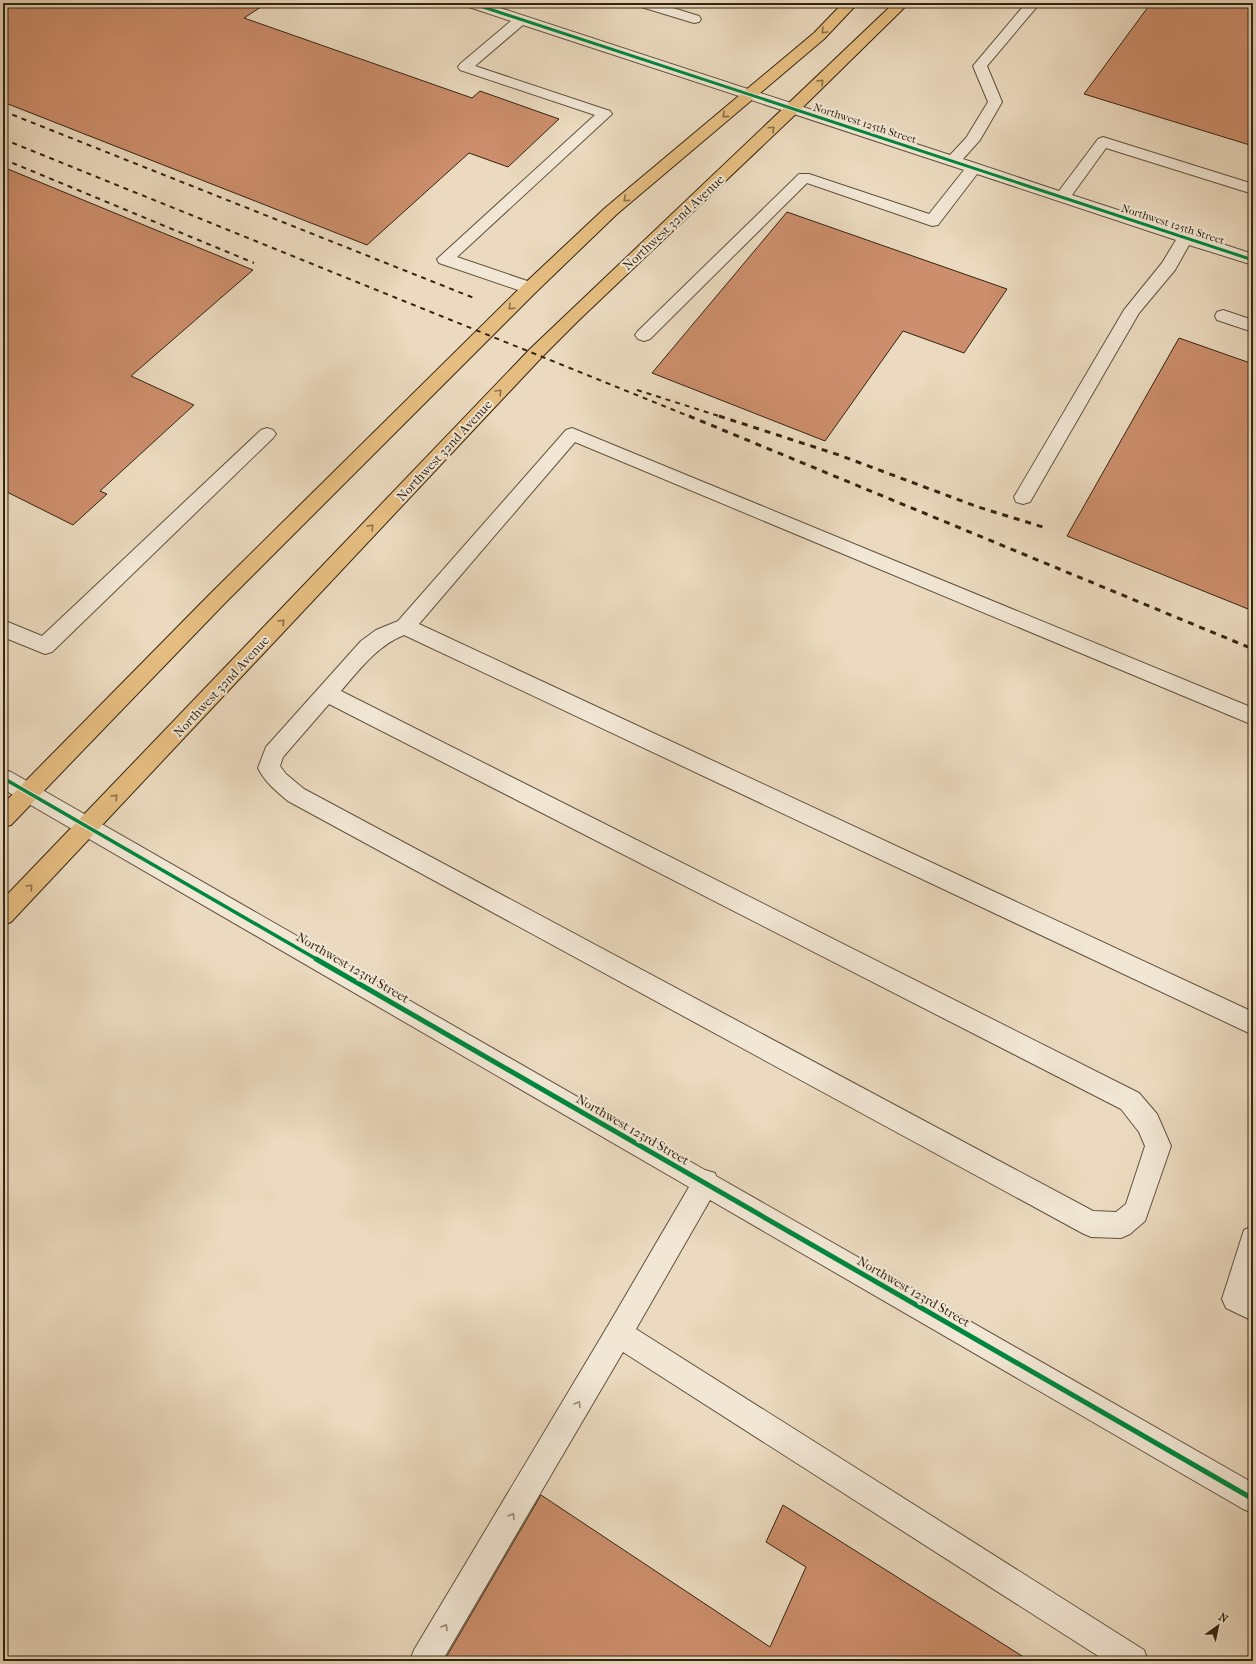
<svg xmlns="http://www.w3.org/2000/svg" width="1256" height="1664" viewBox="0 0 1256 1664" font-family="'IM FELL French Canon',serif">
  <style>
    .building { fill: #cc8e6c; stroke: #332410 }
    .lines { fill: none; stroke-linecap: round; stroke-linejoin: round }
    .minor-casing { stroke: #61523c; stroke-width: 2 }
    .major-casing { stroke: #332410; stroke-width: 2 }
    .minor { fill: #f2e7d5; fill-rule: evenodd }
    .major { fill: #e6bd80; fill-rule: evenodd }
    .rail-far1 { stroke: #332410; stroke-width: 2; stroke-dasharray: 5 5; stroke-linecap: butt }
    .rail { stroke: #332410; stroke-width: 3; stroke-dasharray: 6 6; stroke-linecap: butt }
    .cycleway-far2-casing { stroke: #f2e7d5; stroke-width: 5 }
    .cycleway-far1-casing { stroke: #f2e7d5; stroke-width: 6 }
    .cycleway-casing { stroke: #f2e7d5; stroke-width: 8 }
    .cycleway-far2 { stroke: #00873e; stroke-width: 3 }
    .cycleway-far1 { stroke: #00873e; stroke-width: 3.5 }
    .cycleway { stroke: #00873e; stroke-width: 5 }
    .oneway { stroke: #8c7048 }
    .oneway2 { stroke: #928672 }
    .labels { text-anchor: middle; stroke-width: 4; stroke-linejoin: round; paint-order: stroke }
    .far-street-label { font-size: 11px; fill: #332410; stroke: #f2e7d5 }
    .street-label { font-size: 13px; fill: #332410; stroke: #f2e7d5 }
  </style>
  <rect width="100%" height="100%" fill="#ebdabf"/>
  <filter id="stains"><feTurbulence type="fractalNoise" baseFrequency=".005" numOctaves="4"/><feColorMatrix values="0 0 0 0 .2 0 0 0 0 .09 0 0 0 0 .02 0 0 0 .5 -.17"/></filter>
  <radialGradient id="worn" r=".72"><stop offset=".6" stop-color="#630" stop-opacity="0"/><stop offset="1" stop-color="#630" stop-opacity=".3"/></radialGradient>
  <path class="building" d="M3,3H267L244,18L472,98L480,91L559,119L508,167L469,153L367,245L3,102Z
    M1151,3H1253V146L1084,94Z
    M3,167L253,270L131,376L194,405L100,491L107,494L73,525L3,490Z
    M787,212L1007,289L964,353L903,331L825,441L652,373Z
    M1179,338L1253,364V611L1067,536Z
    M541,1495L770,1647L806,1567L766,1542L783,1505L1030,1661H444Z"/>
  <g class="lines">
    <g class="minor-casing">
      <path id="minor" d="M464,3H485L950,155L966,138L988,102L973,66L1026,3H1040L987,66L1002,102L980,140L963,159L1059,191L1098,139L1103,137L1253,184V194L1106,148L1072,195L1253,254V265L1189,245L1175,270L1139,313L1030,502L1023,504L1016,502L1014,497L1124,310L1162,263L1176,240L977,174L938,225L932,226L807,183L650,339L644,341L638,339L635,335L638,331L799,174H809L929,214L964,170L523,25L475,66L610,111L612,114L457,257L536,284L538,288L536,292L530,293L524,292L439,263L437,259L595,115L460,70L458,67L460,64L511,21L466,6Z
        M636,3H657L699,16L701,19L699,22L694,23L638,6Z
        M1223,310L1253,320V332L1217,320L1215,316L1217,312Z
        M267,428L273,430L276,434L273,438L52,652L45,654L3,637V620L42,636L261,430Z
        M572,428L1253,708V725L575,442L419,624L1253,1012V1035L404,635C377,646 360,669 341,691L1139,1093L1157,1114L1171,1146L1145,1221L1130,1234L1121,1238L1091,1237L1082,1233L288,801C276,791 265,782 258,768L266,747L361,641L376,630L398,621L566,430ZM329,704L1121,1109L1139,1132L1145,1146L1126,1204L1116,1212L1093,1211L304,789L286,774L280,766L283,757Z
        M3,769L11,772L705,1170L715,1173L716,1176L1253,1483V1513L1243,1509L710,1200L636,1329L1144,1650L1148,1661H1106L623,1352L442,1661H410L414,1650L609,1324L689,1187L3,789Z
        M1253,1226V1283L1250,1292L1253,1294V1321L1226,1308L1222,1299L1244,1230Z"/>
    </g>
    <g class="major-casing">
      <path id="major" d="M843,3H858L824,39L617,214L536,292L225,603L11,825L3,827V804L211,593L524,284L605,208L814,33Z
        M894,3H909L798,112L580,319L542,357L11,922L3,925V899L530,349Z"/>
    </g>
    <use href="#minor" class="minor"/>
    <use href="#major" class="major"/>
    <path class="rail-far1" d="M3,111L474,298
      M3,139L691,417
      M3,159L254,263
      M637,390L722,417"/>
    <path class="rail" d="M689,416L1253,649
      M719,416L839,455L978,507L1043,527"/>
    <g class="cycleway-far2-casing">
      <path id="cycleway-far2" d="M471,3L1253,260"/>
    </g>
    <g class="cycleway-far1-casing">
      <path id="cycleway-far1" d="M3,778L318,960"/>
    </g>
    <g class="cycleway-casing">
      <path id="cycleway" d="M316,959L1253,1499"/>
    </g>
    <use href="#cycleway-far2" class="cycleway-far2"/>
    <use href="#cycleway-far1" class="cycleway-far1"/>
    <use href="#cycleway" class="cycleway"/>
  </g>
  <defs><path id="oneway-chevron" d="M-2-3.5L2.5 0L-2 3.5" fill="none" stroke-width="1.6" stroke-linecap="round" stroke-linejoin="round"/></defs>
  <g class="oneway">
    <use href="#oneway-chevron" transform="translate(824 31) rotate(135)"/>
    <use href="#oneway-chevron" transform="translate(821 82) rotate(-44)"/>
    <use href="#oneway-chevron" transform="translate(725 115) rotate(140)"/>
    <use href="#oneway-chevron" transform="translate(772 129) rotate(-43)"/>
    <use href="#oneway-chevron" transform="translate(626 199) rotate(140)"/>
    <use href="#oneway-chevron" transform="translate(511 307) rotate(136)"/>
    <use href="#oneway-chevron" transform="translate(499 392) rotate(-47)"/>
    <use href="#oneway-chevron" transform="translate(371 527) rotate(-47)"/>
    <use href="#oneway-chevron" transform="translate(282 622) rotate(-47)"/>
    <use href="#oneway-chevron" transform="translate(115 797) rotate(-47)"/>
    <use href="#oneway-chevron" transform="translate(30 887) rotate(-46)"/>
  </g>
  <g class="oneway2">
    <use href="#oneway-chevron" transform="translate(578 1404) rotate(-59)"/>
    <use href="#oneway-chevron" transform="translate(512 1516) rotate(-59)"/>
    <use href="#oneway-chevron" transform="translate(445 1627) rotate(-59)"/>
  </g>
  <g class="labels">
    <g class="far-street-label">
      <text transform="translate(865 123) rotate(18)" y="4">Northwest 125th Street</text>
      <text transform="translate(1173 224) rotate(18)" y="4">Northwest 125th Street</text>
    </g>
    <g class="street-label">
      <text transform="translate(673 222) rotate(-43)" y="5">Northwest 32nd Avenue</text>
      <text transform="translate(444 450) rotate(-47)" y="5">Northwest 32nd Avenue</text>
      <text transform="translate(221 686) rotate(-47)" y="5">Northwest 32nd Avenue</text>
      <text transform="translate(353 967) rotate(30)" y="5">Northwest 123rd Street</text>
      <text transform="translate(633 1129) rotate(30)" y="5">Northwest 123rd Street</text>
      <text transform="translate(914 1291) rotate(30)" y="5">Northwest 123rd Street</text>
    </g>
  </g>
  <rect width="1256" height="1664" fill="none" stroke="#ebdabf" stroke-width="16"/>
  <rect x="4" y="4" width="1248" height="1656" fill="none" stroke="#332410" stroke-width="2"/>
  <rect x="8" y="8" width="1240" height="1648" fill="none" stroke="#332410"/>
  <g transform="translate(1218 1626) rotate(33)" stroke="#f2e7d5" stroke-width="3" paint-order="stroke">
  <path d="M0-3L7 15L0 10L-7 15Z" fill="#332410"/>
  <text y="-6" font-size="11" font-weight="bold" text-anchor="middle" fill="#332410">N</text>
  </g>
  <rect width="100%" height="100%" filter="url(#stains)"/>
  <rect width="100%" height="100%" fill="url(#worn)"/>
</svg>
